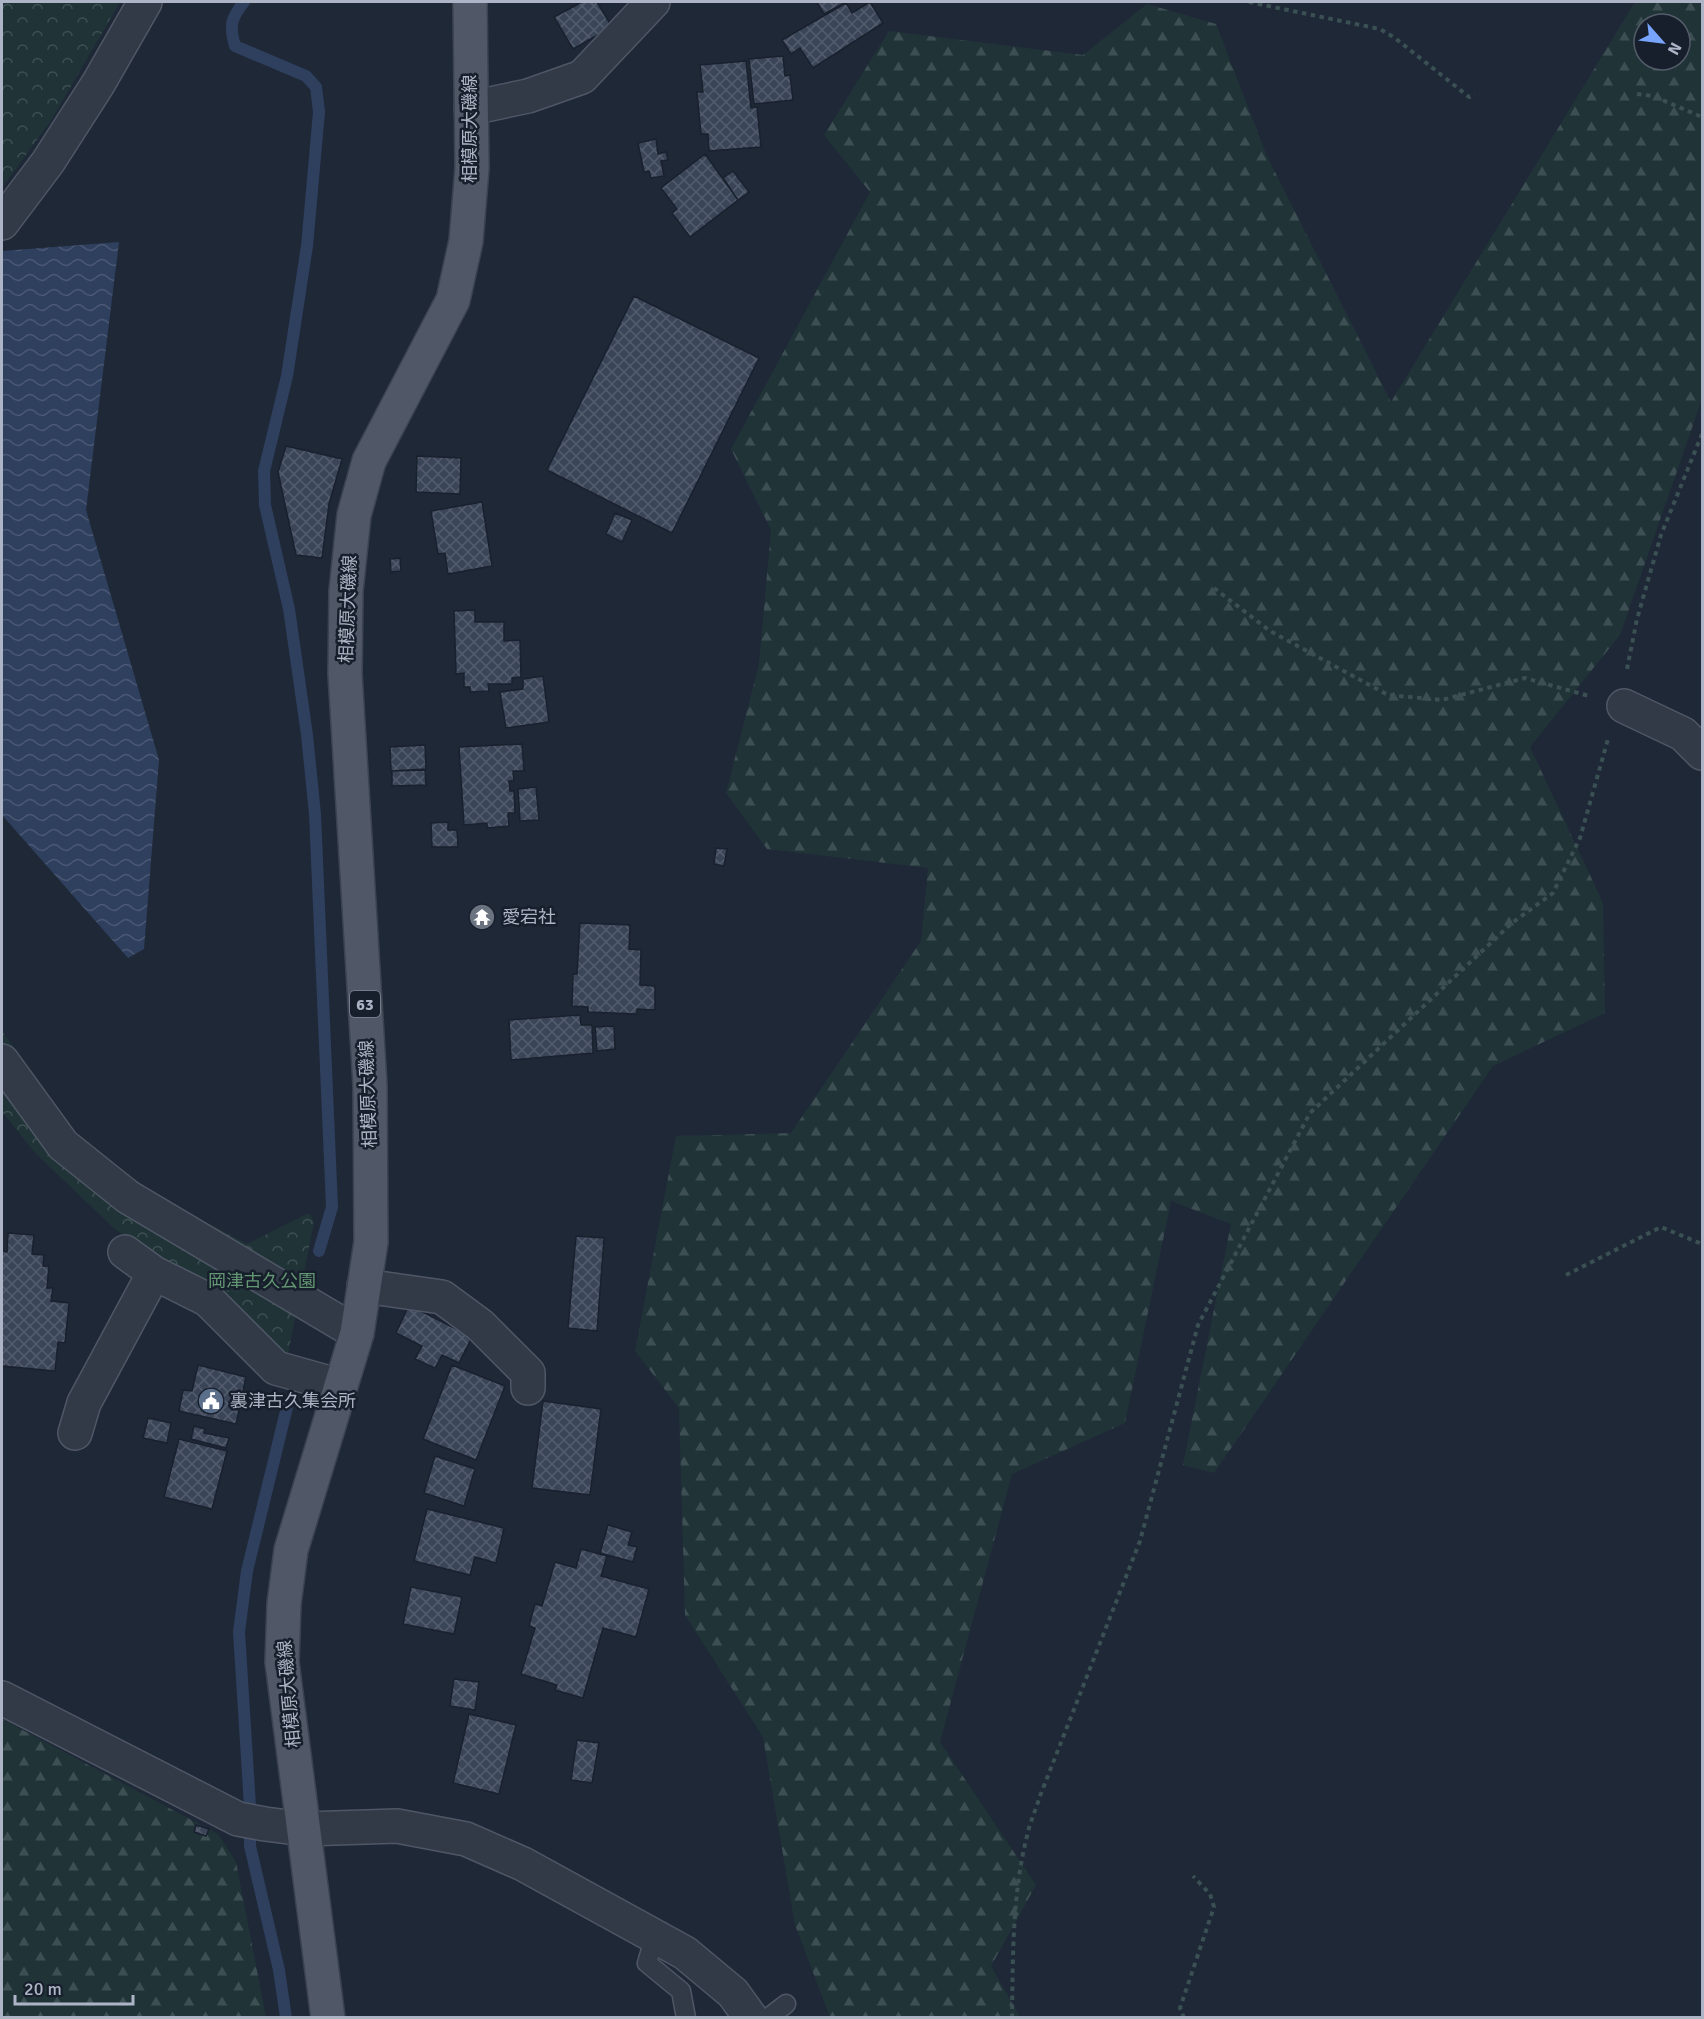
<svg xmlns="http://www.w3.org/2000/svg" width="1704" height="2019" viewBox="0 0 1704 2019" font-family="Signika,'Noto Sans JP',sans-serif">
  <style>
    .forest { fill: url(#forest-firs); fill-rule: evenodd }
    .park { fill: url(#park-crowns) }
    .water { fill: url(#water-waves) }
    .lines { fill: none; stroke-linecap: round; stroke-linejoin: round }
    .stream { stroke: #2f3f5e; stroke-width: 12 }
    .building { fill: url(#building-cross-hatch); stroke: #1a212e; stroke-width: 1.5 }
    .service-casing { stroke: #4f5766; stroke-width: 21 }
    .minor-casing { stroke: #4f5766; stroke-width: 36 }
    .tertiary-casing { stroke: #4f5766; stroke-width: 36 }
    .primary-casing { stroke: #3b4351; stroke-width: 36 }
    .path { stroke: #3b5053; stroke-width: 4; stroke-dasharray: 4.5 4.5; stroke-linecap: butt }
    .service { stroke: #323a48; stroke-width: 18 }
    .minor { stroke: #323a48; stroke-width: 33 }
    .tertiary { stroke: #323a48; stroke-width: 33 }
    .primary { stroke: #505868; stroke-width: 33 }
    .labels { text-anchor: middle; stroke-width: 5; stroke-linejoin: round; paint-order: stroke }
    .shield { fill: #181f2c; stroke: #808797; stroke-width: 1.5 }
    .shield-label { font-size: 16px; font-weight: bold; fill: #acb4c5 }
    .street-label { font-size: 18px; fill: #acb4c5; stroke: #181f2c }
    .poi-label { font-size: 18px; fill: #acb4c5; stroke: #181f2c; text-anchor: start }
    .park-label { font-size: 18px; fill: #639672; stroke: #181f2c }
  </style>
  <defs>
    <pattern id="forest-firs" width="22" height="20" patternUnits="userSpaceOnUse" patternTransform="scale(1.5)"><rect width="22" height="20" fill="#203438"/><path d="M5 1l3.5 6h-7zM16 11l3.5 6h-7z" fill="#3e4f53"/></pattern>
    <pattern id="park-crowns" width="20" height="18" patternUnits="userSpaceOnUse" patternTransform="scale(1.5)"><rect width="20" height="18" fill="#203438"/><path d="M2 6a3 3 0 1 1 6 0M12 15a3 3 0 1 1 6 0" fill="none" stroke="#3e4f53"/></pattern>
    <pattern id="water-waves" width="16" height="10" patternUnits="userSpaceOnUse" patternTransform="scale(1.5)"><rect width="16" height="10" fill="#2f3f5e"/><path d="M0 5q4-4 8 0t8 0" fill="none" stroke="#4a5874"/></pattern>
    <pattern id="building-cross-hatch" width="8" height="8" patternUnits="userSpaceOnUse" patternTransform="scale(1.5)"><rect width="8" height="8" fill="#3a4558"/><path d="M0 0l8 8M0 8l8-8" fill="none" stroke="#545d6e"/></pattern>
  </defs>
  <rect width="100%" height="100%" fill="#1e2837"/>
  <path class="forest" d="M1635,2H1702V399L1620,635L1530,747L1603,903L1605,1013L1493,1066L1214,1473L1183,1465L1231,1224L1171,1201L1125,1423L1012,1474L940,1742L1036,1885L991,1966L1020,2017H830L795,1925L763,1737L685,1615L679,1408L635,1351L676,1136L791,1133L921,941L928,868L767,849L726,793L759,664L771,530L731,449L870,192L824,135L889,31L1083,55L1147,4L1216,24L1266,154L1391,402ZM1644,24H1680V60H1644Z
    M2,1719L218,1834L236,1862L266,2017H2Z"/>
  <path class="park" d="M2,2H120L52,119L2,188Z
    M2,1031L79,1139L160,1198L247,1244L309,1213L314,1222L287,1359L218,1291L116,1230L36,1154L2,1112Z"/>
  <path class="water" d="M119,242L86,510L159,760L144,949L128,958L2,815V251Z"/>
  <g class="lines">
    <path class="stream" d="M244,2C231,18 229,26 235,46L306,76L316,87L319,112L307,246L287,376L264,471L265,505L289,609L307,735L315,814L332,1207L319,1251
      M286,2018L279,1970L250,1846V1806L239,1632L247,1571L288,1403"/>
  </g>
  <path class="building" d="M582,2H597L612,27L573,49L554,17Z
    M817,2H846L824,14Z
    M870,2L883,23L813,68L800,48L791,54L782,40L846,3L852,13Z
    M783,56L785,76L790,75L793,100L754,104L749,59Z
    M746,61L751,108L757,107L761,147L709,151L708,134H701L697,92H703L700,65Z
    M656,139L658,154L666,152L668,160L661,161L664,176L651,178L649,171L644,172L638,143Z
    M705,154L738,200L690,237L672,213L677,209L661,188Z
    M733,171L749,192L738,200L723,178Z
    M634,296L759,358L672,533L547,470Z
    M286,446L342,459L329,504L322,558L296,555L278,472Z
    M417,456L461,458L460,494L416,492Z
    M482,502L492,566L448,574L445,553L438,554L431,511Z
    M615,513L632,520L622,542L606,534Z
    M400,558L401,571L391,572L390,559Z
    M475,610V622H504V641L520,640L521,677L512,678V684H488L489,691L470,692V687H464V673L456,674L454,611Z
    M543,676L549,722L506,728L500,692L523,689V679Z
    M522,744L524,771H513L514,781H509L510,791H514L515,813H508L509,826L487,828V823L464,825L459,747Z
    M425,745L426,769L391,771L390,747Z
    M425,770L426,785L392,786V771Z
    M536,787L539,820L520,821L518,789Z
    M448,822V830H457L458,847H432L431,823Z
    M716,848L727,849L724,866L714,864Z
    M580,923L630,925L629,949L641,950L640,985L655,986V1010L637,1009V1014L588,1012V1007L572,1006L573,974H577Z
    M580,1015L581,1025H592L593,1053L511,1060L509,1020Z
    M614,1026L615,1049L597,1051L595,1027Z
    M8,1233L34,1235L32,1254L44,1255L43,1266H49L47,1288H53L51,1301L69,1303L65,1343L58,1342L55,1371L2,1366V1251L7,1252Z
    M576,1236L604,1238L597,1331L568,1328Z
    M409,1305L472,1337L459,1363L442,1355L435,1368L415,1359L422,1346L396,1333Z
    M198,1365L246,1377L236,1424L179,1411L183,1390L192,1391Z
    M452,1365L505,1386L476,1460L423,1439Z
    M543,1401L601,1409L590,1495L532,1488Z
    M148,1418L171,1423L167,1443L143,1438Z
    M194,1426L205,1429L204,1433L229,1438L226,1448L191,1439Z
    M179,1439L227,1451L212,1509L164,1497Z
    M435,1456L475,1469L464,1506L424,1493Z
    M427,1509L504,1528L496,1563L475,1557L470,1575L414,1561Z
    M608,1525L632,1532L628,1545L637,1547L633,1562L600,1553Z
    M581,1549L607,1556L601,1576L649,1589L636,1637L603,1628L583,1698L555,1690L557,1685L521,1674L535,1628L529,1626L535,1604L542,1606L555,1562L576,1568Z
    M411,1587L462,1597L454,1634L403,1624Z
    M454,1679L479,1682L475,1710L450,1706Z
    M469,1714L516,1725L499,1794L453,1783Z
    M577,1740L599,1743L592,1783L571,1780Z
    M196,1825L209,1829L206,1836L194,1832Z"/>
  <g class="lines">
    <g class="service-casing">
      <path id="service" d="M655,1936L647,1963L681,1991L686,2018
        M768,2018L786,2004"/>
    </g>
    <g class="minor-casing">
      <path id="minor" d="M471,108L528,96L582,77L653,2
        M1624,706L1683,734L1702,753
        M2,1061L63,1145L128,1197L357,1333
        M125,1252L154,1273
        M364,1286L442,1297L480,1325L528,1373V1388
        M75,1433L84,1403L154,1273L208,1300L276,1368L340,1386
        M2,1698L238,1819L265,1824L304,1829L397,1826L466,1839L523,1864L685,1953L733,1993L751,2018"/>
    </g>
    <g class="tertiary-casing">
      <path id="tertiary" d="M2,223L48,162L98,84L145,2"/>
    </g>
    <g class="primary-casing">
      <path id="primary" d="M328,2018L282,1662L284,1604L291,1550L357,1333L371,1242L370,1085L345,674L346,591L354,515L369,461L453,300L466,241L472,168L470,2"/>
    </g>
    <path class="path" d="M1249,2L1380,29L1395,38L1469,97L1475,95
      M1637,94L1653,96L1702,117
      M1214,588L1270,631L1388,695L1442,700L1525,678L1589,696
      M1627,669L1637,619L1661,535L1702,434
      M1566,1275L1661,1227L1702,1244
      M1012,2018C1013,1957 1012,1895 1027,1836C1030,1822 1036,1809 1040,1796L1140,1541L1198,1325L1310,1113L1512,923L1553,893L1580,838L1608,739
      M1184,2018L1180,2008L1214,1907L1210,1894L1193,1876"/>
    <use href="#service" class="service"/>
    <use href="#minor" class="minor"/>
    <use href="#tertiary" class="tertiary"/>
    <use href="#primary" class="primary"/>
  </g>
  <defs>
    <g id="temple-disc" transform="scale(1.35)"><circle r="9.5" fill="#6b7280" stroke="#181f2c"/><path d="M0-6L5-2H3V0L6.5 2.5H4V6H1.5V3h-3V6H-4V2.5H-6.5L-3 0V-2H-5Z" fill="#fff"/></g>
    <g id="civic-disc" transform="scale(1.35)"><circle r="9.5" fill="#5c6f8a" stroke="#181f2c"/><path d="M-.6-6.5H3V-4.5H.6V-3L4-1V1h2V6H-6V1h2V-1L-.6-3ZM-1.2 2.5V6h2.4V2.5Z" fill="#fff"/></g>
  </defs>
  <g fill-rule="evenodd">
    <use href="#temple-disc" x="482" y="917"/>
    <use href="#civic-disc" x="211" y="1401"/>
  </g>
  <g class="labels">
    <rect class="shield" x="350" y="991" width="30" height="26" rx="4.5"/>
    <g class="shield-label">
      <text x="365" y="1010">63</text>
    </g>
    <g class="street-label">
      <text transform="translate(470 129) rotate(-90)" y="6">相模原大磯線</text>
      <text transform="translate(348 609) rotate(-88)" y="6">相模原大磯線</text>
      <text transform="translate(368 1094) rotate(-92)" y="6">相模原大磯線</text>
      <text transform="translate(289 1694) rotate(-95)" y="6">相模原大磯線</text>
    </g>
    <g class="poi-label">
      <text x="502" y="923">愛宕社</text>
      <text x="230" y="1407">裏津古久集会所</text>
    </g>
    <g class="park-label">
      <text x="262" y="1287">岡津古久公園</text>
    </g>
  </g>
  <rect width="1704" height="2019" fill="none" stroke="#acb4c5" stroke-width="6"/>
  <g transform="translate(1662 42) rotate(118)"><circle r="28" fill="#181f2c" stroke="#535b69" stroke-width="1.5"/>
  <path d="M0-4.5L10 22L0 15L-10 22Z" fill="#79a4fd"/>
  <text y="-9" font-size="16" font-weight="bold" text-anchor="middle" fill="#acb4c5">N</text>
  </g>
  <path d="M15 1995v9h118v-9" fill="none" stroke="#acb4c5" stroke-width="3"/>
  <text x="24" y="1995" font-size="18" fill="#acb4c5" stroke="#181f2c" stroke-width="4.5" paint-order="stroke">20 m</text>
</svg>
